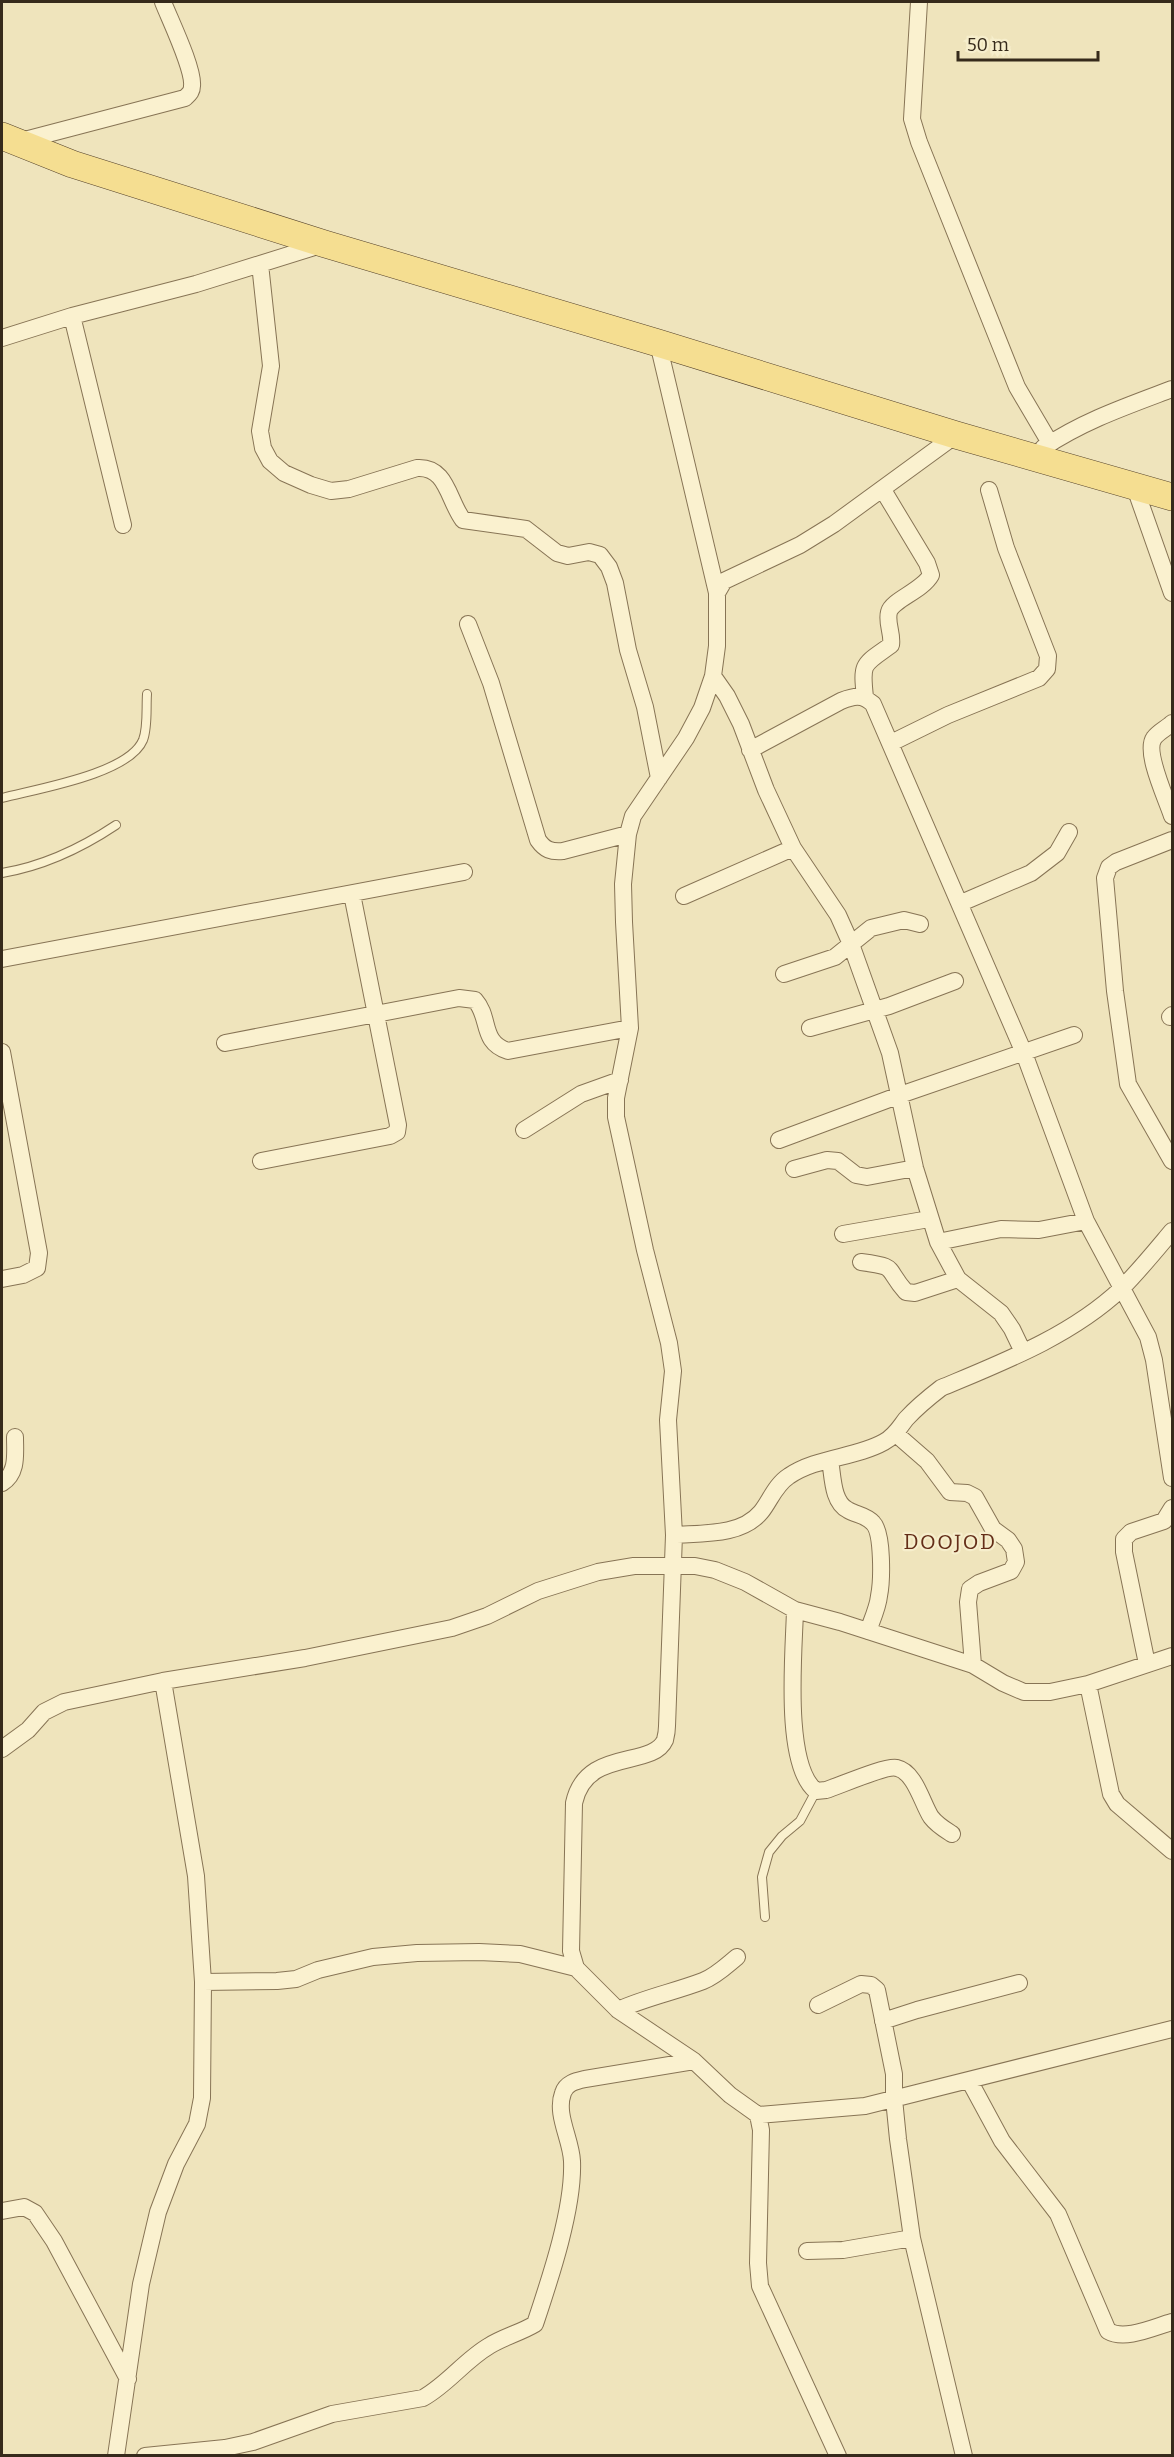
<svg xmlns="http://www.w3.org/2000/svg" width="1174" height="2457" viewBox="0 0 1174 2457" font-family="Bitter,serif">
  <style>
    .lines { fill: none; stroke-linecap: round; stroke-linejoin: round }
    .service-casing { stroke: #877455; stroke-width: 10 }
    .minor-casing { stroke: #877455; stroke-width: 18 }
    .primary-casing { stroke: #54412a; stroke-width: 28 }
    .service { stroke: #faf1cf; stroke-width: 8 }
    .minor { stroke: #faf1cf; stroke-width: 16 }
    .primary { stroke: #f5de91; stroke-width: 27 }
    .labels { text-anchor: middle; stroke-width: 4.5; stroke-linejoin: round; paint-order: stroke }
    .quarter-label { font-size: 21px; letter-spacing: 1.5px; fill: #642e18; stroke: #f6eecc }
  </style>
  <rect width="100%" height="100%" fill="#efe4bc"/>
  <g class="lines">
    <g class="service-casing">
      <path id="service" d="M2,798C36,789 129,774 143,740C148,727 146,708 147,694
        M2,873C44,866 80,849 116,825
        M765,1917L762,1877L769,1852L782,1836L800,1821L816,1791"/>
    </g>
    <g class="minor-casing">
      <path id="minor" d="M919,2L912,119L919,142L1017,387L1050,443
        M17,142L185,98C189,94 192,92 192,86C194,69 170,20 163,2
        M260,264L271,366L260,431L263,448L270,461L284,473L311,485L331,491L349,489L417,468C447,466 448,500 463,520L526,529L557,553L568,556L589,552L600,555L609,567L615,583L628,650L645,707L659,778
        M72,316L123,525
        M2,338L72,316L196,284L324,244
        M658,343L717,593
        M1043,448C1083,421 1127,406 1172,389
        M1134,485L1172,593
        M468,624L491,683L538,840C545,850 551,852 563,851L628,834
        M713,676L727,696L741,724L766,790L793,848L838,915L851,944L890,1053L915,1168L938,1242L958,1279L1001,1313L1012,1329L1023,1352
        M865,697C861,662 863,665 891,645C893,634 886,623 889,612C892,600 922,591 931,575L927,563L883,490
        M1172,723C1167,728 1158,732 1154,738C1144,752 1167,800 1172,816
        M891,743L948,715L1039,678L1047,669L1048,656L1006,548L989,490
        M750,750L841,701C854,696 862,694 873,704L1024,1053L1086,1221L1148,1337L1154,1360L1172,1478
        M1172,840L1116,862L1109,867L1105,878L1115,991L1128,1084L1172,1161
        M684,896L793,848
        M961,903L1031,873L1057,853L1069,832
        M2,959L464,872
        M784,974L835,957L871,928L904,920L920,924
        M1170,1017L1172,1015
        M810,1028L889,1006L955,981
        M225,1043L459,998L475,1000C491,1018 480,1042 508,1051L630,1028
        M2,1052L39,1253L37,1268L23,1275L2,1279
        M524,1130L581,1094L620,1080
        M779,1140L900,1095L1074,1035
        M261,1161L390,1136L397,1132L398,1125L352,894
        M794,1169L827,1160L838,1161L856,1175L867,1177L915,1168
        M843,1234L929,1219
        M938,1242L1001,1229L1039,1230L1086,1221
        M861,1262C899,1267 884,1267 906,1292L915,1293L958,1279
        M896,1434L927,1461L950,1492L967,1493L975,1497L993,1529L1008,1540L1014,1549L1016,1562L1011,1571L979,1583L970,1589L968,1602L973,1665
        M830,1460C833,1476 832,1502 848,1510C856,1515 866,1515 873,1523C883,1533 882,1581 879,1596C878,1607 872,1620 868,1631
        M2,1483C18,1473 15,1454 15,1437
        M674,1535C703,1533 741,1536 761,1512C770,1501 775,1485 789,1476C817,1457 855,1458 884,1442C895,1436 899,1428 906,1419C917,1407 928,1398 941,1388C1003,1362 1071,1336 1121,1289C1139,1271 1156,1250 1172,1231
        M795,1610C794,1651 783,1765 816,1791L826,1790C839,1786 886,1765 897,1768C915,1772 922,1803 931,1817C937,1825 944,1829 952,1834
        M1147,1664L1124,1552V1539L1131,1532L1164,1521L1172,1508
        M1088,1684L1111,1794L1117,1804L1172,1851
        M2,1749L28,1730L44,1712L64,1702L163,1681L305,1658L452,1628L487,1616L538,1591L598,1572L634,1566H695L715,1570L745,1582L795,1610L840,1622L973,1665L1003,1683L1024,1692H1050L1088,1684L1172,1656
        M203,1982L277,1981L296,1979L318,1970L373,1957L417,1953L479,1952L520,1954L576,1968
        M818,2005L861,1984L871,1985L877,1990L894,2074V2099L898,2139L912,2238L964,2456
        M618,2010C647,1997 674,1992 703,1981C716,1976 726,1966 737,1957
        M883,2021L917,2010L1019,1983
        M969,2080L1002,2141L1058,2214L1108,2331C1125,2341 1154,2327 1172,2322
        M758,2115L865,2106L1172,2029
        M2,2211L24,2207L35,2213L54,2241L128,2379
        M807,2251L843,2250L912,2238
        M116,2456L141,2284L158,2212L176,2164L197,2124L202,2098L203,1982L196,1876L163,1681
        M145,2456L225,2448L253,2442L332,2414L423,2398C448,2384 465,2360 489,2346C503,2337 520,2333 535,2324C550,2279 574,2208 572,2161C571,2139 555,2114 563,2093C566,2083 576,2081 585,2079L694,2061
        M838,2456L760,2286L758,2263L761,2130L758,2115L730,2095L694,2061L618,2010L576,1968L571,1951L574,1803C586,1747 652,1769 665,1740C666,1736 667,1730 667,1726L674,1535L668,1420L673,1371L669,1343L645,1250L616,1117V1098L630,1028L624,922L623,884L628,834L633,816L686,738L702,708L713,676L717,646V593L724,581L800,545L834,524L956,435"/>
    </g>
    <g class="primary-casing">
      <path id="primary" d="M2,136L72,164L325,244L658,343L956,435L1172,497"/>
    </g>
    <use href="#service" class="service"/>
    <use href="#minor" class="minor"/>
    <use href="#primary" class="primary"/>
  </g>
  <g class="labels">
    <g class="quarter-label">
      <text x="950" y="1549">DOOJOD</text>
    </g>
  </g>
  <rect width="1174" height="2457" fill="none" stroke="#362a1b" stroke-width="6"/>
  <path d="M958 51v9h140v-9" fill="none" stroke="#362a1b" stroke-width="3"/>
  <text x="967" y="51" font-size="18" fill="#362a1b" stroke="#f6eecc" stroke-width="4.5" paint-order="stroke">50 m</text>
</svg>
